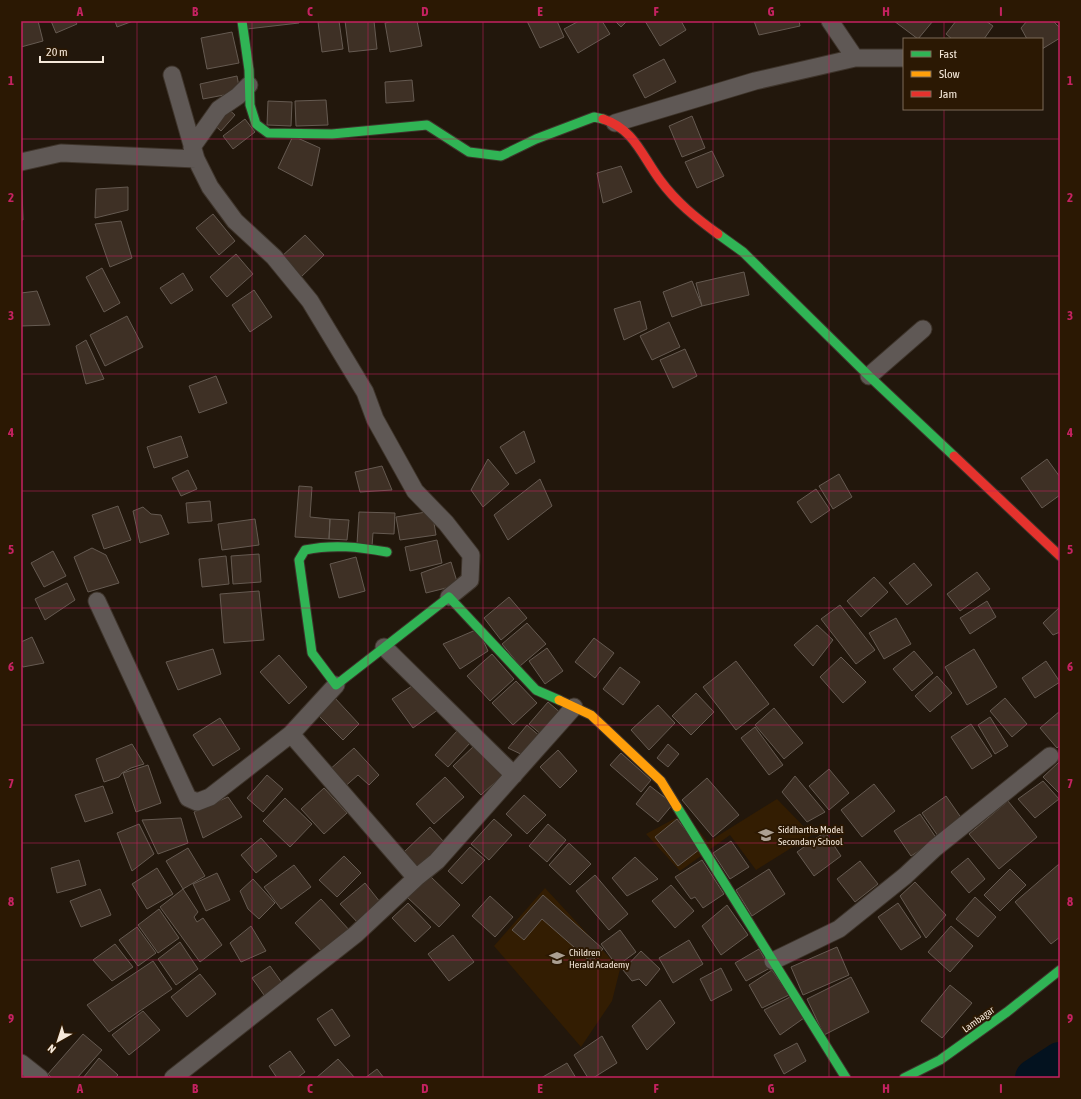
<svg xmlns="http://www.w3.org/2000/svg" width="1081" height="1099" viewBox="0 0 1081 1099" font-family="'Asap Condensed',sans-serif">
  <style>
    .built { fill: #331d02 }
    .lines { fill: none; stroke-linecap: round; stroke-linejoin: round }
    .river { stroke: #03121f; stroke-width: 38 }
    .building { fill: #3e3025; stroke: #655a51 }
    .street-casing { stroke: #3e342b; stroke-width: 19 }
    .fast-casing { stroke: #3e342b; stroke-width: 11 }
    .slow-casing { stroke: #3e342b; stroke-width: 11 }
    .jam-casing { stroke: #3e342b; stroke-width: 11 }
    .street { stroke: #5f5855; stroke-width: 17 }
    .fast { stroke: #30b455; stroke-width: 9 }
    .slow { stroke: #ff9f0a; stroke-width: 9 }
    .jam { stroke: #e5322d; stroke-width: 9 }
    .grid { fill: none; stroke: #c52261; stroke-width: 1; stroke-opacity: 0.55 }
    .labels { text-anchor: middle; stroke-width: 4; stroke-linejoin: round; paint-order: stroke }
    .poi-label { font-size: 10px; fill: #f5e8da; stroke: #2b1803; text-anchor: start }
    .street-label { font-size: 10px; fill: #f5e8da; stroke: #2b1803 }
    .neatline { fill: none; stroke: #c52261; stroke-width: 1.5 }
    .grid-label { font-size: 13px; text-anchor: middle; font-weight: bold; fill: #c52261 }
  </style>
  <rect width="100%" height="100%" fill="#22170c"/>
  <path class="built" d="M777,799L812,835L756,870L730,835L680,871L646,834L685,813L708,842Z
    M545,888L620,969L612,1001L581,1047L494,946Z"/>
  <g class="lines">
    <path class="river" d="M1034,1078L1060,1061"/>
  </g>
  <path class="building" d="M21,21H38L43,41L21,47Z
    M51,21H75L77,24L56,33Z
    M115,21H133L117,27Z
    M246,21H299V23L247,29Z
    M339,21L343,49L322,52L318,22Z
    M345,21H374L377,49L349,52Z
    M395,21H417L422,46L390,52L385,23Z
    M527,21H557L564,37L540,48Z
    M579,21H602L610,34L578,53L564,29Z
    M615,21H627L621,27Z
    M645,21H681L686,30L660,46Z
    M754,21H799L800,26L759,35Z
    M894,21H933L918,39Z
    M956,21H986L993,26L984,39H952L946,34Z
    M1027,21H1053L1060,28V38L1042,49V39H1027L1021,28Z
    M232,32L239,63L207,69L201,38Z
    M664,59L676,82L645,98L633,75Z
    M237,76L240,92L203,99L200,84Z
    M412,80L414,101L386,103L385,82Z
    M326,100L328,125L296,126L295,101Z
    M268,101L292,102L291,126L267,125Z
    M225,106L235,115L221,131L211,122Z
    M692,116L705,148L682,157L669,126Z
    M245,119L255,132L233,149L223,136Z
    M293,136L320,148L312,186L278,168Z
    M712,151L724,176L697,188L685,162Z
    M621,166L632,192L603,203L597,173Z
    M128,187V210L95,218L96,189Z
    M21,190H22L23,220H21Z
    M213,214L235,241L219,255L196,228Z
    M121,221L132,258L110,267L95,224Z
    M305,235L324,255L301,277L281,257Z
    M236,254L253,274L227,297L210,277Z
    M102,268L120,303L104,312L86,277Z
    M744,272L749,295L702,306L696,283Z
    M183,273L193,290L171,304L160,288Z
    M692,281L702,306L672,317L663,292Z
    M254,290L272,317L250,332L232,305Z
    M37,291L50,325L21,326V293Z
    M640,301L647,329L624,340L614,309Z
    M127,316L143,347L105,366L90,335Z
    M669,322L680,347L652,360L640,336Z
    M86,340L104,379L86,384L76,346Z
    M685,349L697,376L673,388L660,360Z
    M216,376L227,403L199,413L189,386Z
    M524,431L535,462L516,474L500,447Z
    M181,436L188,457L154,468L147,447Z
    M488,459L509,484L483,507L471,490Z
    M1047,459L1060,477V495L1042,508L1021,478Z
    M382,466L392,490L360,492L355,472Z
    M188,470L197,489L181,496L172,478Z
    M839,474L852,497L833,509L819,486Z
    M540,479L552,506L508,540L494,515Z
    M299,486L312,487L310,517L330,519L329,539L295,537Z
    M816,489L830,510L811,523L797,502Z
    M210,501L212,521L188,523L186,503Z
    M118,506L131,540L104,549L92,515Z
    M143,507L151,514L161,515L169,534L140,543L133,511Z
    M432,511L436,535L400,540L396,517Z
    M359,512L395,513L394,534L373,533L372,546L357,544Z
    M255,519L259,545L222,550L218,524Z
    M330,519L349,520L347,540L329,539Z
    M437,540L442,563L410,571L405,547Z
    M92,548L106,555L119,583L88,592L74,557Z
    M53,551L66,576L44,587L31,563Z
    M259,554L261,582L233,584L231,556Z
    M226,556L229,584L202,587L199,559Z
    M356,557L365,591L339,598L330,564Z
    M451,562L458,585L426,593L421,573Z
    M914,563L932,585L907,605L889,583Z
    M977,572L990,589L960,611L947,594Z
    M874,577L888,592L861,617L847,601Z
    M67,583L75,600L45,620L35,599Z
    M259,591L264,640L224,643L220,594Z
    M509,597L527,618L501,640L484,618Z
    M987,601L996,617L970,634L960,618Z
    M840,605L875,650L856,664L821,619Z
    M1060,607V632L1053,635L1043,623Z
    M896,618L911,644L884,659L869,633Z
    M527,623L546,644L520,666L502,644Z
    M817,625L833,640L813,666L794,645Z
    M478,629L488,651L460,669L443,644Z
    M32,637L44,663L23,667L21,664V642Z
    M594,638L614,653L595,678L575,662Z
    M547,648L563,671L545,684L529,661Z
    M213,649L221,674L178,690L166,662Z
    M974,649L997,687L967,705L945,667Z
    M914,651L933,673L912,691L893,669Z
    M492,654L514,679L490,701L467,676Z
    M279,655L307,687L289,704L260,672Z
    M841,657L866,682L843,703L820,677Z
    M736,661L769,704L736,730L703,687Z
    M1046,661L1060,682L1035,698L1022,678Z
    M620,667L640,682L623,705L603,689Z
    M937,676L952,693L930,712L915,696Z
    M516,681L537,703L513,725L492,703Z
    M412,686L439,709L413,728L392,699Z
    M696,693L714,712L691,735L672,716Z
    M334,697L359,724L343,740L314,711Z
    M1005,698L1027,724L1012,737L990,711Z
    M548,702L563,715L543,736L529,724Z
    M658,705L675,723L649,750L631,730Z
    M774,708L803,743L784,759L755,725Z
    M1060,711V745L1057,748L1040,728Z
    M990,717L1008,746L995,754L978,725Z
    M220,718L240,749L213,766L193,735Z
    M971,724L992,756L972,769L951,737Z
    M527,725L542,738L527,757L508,748Z
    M755,727L783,765L769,775L741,738Z
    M457,731L470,743L448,767L435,755Z
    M132,744L144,764L131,768L122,773L119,777L104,782L96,759Z
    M668,744L679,754L668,767L657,758Z
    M475,745L503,775L481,795L453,766Z
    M354,748L379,775L369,785L358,775L342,789L328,771Z
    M558,750L577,771L560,788L540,767Z
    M621,753L651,780L641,792L610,765Z
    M1059,762L1060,763V794L1043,777Z
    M148,765L161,803L136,812L123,773Z
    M829,769L849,793L829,810L809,786Z
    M267,775L283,789L263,812L247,798Z
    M795,776L825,812L807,822L782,792Z
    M445,777L464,797L434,824L416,804Z
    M707,778L739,815L713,837L682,800Z
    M1043,781L1059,799L1035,818L1018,799Z
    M874,784L895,811L862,837L841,810Z
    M103,786L113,813L85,822L75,795Z
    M650,786L673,804L658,822L636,804Z
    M324,788L347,813L324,834L301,809Z
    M524,795L546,815L527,834L506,814Z
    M946,796L962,819L938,836L922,813Z
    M228,797L242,817L203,838L194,812Z
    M285,798L312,824L290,847L263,821Z
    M1008,801L1037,837L999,869L969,834Z
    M920,814L937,839L911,856L894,831Z
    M181,818L188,843L158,854L142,820Z
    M494,819L512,835L489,860L471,844Z
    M677,819L700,849L678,866L655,837Z
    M139,824L154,854L132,871L117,833Z
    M548,824L566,840L547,862L529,846Z
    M430,827L445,843L418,870L402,854Z
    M825,832L841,856L814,876L797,852Z
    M261,838L277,856L256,873L241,855Z
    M731,841L749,867L730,879L713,853Z
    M569,843L591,864L570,885L549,865Z
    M470,847L485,860L462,884L448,871Z
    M188,848L205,876L183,889L166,861Z
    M344,856L361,873L337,897L319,880Z
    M635,857L658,879L627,896L612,878Z
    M968,858L985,879L969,893L951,872Z
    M79,860L86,885L57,893L51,868Z
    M702,860L724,894L703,908L695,897L691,899L675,877Z
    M860,861L878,884L855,902L837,879Z
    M1059,864L1060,937L1051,944L1015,902Z
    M294,865L311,887L281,909L264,887Z
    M157,868L173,894L147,909L132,884Z
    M769,869L785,894L752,916L736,890Z
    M1010,869L1026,885L1000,911L984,895Z
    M217,873L230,900L206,911L193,884Z
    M595,875L628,914L609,930L576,891Z
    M430,876L460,905L439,927L408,898Z
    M253,879L275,903L259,919L248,909L240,891Z
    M915,882L946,915L926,938L900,896Z
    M365,883L384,907L360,925L340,904Z
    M671,885L694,911L675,928L652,901Z
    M100,889L111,915L81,927L70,901Z
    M183,889L198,912L194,917L197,922L203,918L222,945L200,962L160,907Z
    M543,895L603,949L591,962L542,919L524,940L512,930Z
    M490,896L513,917L495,937L472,916Z
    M975,897L996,917L978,937L956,919Z
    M321,899L351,932L325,955L295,923Z
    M408,903L431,927L415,942L392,918Z
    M898,903L921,937L901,950L878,917Z
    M727,905L748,935L721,955L702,926Z
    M159,909L179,938L158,953L138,925Z
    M251,926L266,951L241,962L230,943Z
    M951,926L973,946L950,972L928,952Z
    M137,927L156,953L138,966L119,940Z
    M620,930L636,952L617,966L601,944Z
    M453,935L474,962L449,981L428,954Z
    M689,940L703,964L673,983L659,958Z
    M180,942L198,969L176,985L158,959Z
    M115,944L133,967L112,981L93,960Z
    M837,947L849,975L803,995L791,967Z
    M759,949L770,968L746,981L735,963Z
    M641,951L660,969L646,986L639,979L632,981L623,970Z
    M153,961L172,989L109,1032L87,1005Z
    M270,966L282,983L264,995L252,978Z
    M721,968L732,990L711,1001L700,979Z
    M772,970L789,995L762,1008L749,985Z
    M200,974L216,994L187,1017L171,997Z
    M851,977L869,1012L824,1035L807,999Z
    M950,985L972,1003L942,1038L921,1021Z
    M792,996L804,1018L780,1035L764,1010Z
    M660,1000L675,1023L647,1050L632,1026Z
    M332,1009L350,1036L335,1046L317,1019Z
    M143,1011L160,1030L129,1055L112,1035Z
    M83,1034L102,1050L77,1078H52L48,1074Z
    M602,1036L617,1063L593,1078H588L574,1055Z
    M797,1043L806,1061L784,1074L774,1055Z
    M290,1051L305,1072L297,1078H277L269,1066Z
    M99,1058L118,1075L115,1078H83Z
    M338,1059L355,1078H316Z
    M567,1063L576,1078H541Z
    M377,1069L384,1078H365Z"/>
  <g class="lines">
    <g class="street-casing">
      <path id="street" d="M830,21L855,58
        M172,75L196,159L210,187L235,221L274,257L310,301L365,392L375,419L415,491L446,523L471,555L470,580L449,597
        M615,123L755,81L855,58H904
        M192,147L219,109L238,96L249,85
        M21,162L61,153L196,159
        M869,376L923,329
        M97,601L188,798L197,802L210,797L291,734L336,685
        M384,647L514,775
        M291,734L416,878
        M773,961L839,929L905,876L935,848L1050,756
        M21,1063L40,1078
        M173,1078L356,934L416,878L437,861L574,707"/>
    </g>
    <g class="fast-casing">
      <path id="fast" d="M242,21L249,70L250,105L256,124L268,133L332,134L427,125L469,152L501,156L536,139L594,117L603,119
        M718,234L743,252L869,376L954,456
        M387,552C359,547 333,544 305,550L299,560L312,653L336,685L449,597L536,690L559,700
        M677,807L846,1078
        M904,1078L940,1060L1007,1012L1060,970"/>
    </g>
    <g class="slow-casing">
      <path id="slow" d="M559,700L591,715L661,781L677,807"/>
    </g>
    <g class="jam-casing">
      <path id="jam" d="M603,119C634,129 642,156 660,180C676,202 696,218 718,234
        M954,456L1060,556"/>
    </g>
    <use href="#street" class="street"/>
    <use href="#fast" class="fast"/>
    <use href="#slow" class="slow"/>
    <use href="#jam" class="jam"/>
  </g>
  <path class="grid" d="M137,21V1078M252,21V1078M368,21V1078M483,21V1078M598,21V1078M713,21V1078M829,21V1078M944,21V39M944,109V1078M21,139H1060M21,256H1060M21,374H1060M21,491H1060M21,608H1060M21,725H1060M21,843H1060M21,960H1060"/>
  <defs>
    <g id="school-bare" transform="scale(1.2)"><path d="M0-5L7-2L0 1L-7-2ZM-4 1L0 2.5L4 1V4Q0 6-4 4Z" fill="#ab9f92" stroke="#2b1803" stroke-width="2.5" paint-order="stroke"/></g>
  </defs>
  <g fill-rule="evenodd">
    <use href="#school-bare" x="766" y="835"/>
    <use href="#school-bare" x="557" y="958"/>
  </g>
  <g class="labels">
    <g class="poi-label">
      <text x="778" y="833">Siddhartha Model<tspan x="778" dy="12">Secondary School</tspan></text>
      <text x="569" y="956">Children<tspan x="569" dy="12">Herald Academy</tspan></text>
    </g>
    <g class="street-label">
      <text transform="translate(978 1019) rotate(-36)" y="4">Lambagar</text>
    </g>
  </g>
  <rect width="1081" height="1099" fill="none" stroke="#2b1803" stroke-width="44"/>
  <rect x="903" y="38" width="140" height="72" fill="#2b1803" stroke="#7c6b59"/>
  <rect x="911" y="51" width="20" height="6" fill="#30b455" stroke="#7c6b59"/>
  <text x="939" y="58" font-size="12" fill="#f5e8da">Fast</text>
  <rect x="911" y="71" width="20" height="6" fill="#ff9f0a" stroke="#7c6b59"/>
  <text x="939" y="78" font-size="12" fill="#f5e8da">Slow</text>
  <rect x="911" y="91" width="20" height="6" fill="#e5322d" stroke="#7c6b59"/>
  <text x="939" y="98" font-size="12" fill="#f5e8da">Jam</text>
  <g transform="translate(58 1041) rotate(219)" stroke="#2b1803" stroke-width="3" paint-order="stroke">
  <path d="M0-3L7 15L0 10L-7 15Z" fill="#f5e8da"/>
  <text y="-6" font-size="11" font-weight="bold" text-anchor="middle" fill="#f5e8da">N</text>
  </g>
  <path d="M40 56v6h63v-6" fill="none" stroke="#f5e8da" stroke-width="2"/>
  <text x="46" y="56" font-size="12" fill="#f5e8da" stroke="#2b1803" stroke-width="3" paint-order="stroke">20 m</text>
  <rect x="22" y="22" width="1037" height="1055" class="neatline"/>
  <g class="grid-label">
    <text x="80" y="16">A</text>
    <text x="195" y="16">B</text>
    <text x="310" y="16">C</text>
    <text x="425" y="16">D</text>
    <text x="540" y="16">E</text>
    <text x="656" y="16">F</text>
    <text x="771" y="16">G</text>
    <text x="886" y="16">H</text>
    <text x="1001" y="16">I</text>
    <text x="11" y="85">1</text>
    <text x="1070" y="85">1</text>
    <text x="11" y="202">2</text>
    <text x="1070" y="202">2</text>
    <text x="11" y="320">3</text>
    <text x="1070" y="320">3</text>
    <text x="11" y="437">4</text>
    <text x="1070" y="437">4</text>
    <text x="11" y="554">5</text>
    <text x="1070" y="554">5</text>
    <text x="11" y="671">6</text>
    <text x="1070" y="671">6</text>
    <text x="11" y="788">7</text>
    <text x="1070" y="788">7</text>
    <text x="11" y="906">8</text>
    <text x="1070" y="906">8</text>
    <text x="11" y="1023">9</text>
    <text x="1070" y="1023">9</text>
    <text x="80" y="1093">A</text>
    <text x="195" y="1093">B</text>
    <text x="310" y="1093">C</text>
    <text x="425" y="1093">D</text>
    <text x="540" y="1093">E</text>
    <text x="656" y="1093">F</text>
    <text x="771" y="1093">G</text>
    <text x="886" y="1093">H</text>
    <text x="1001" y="1093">I</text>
  </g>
</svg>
